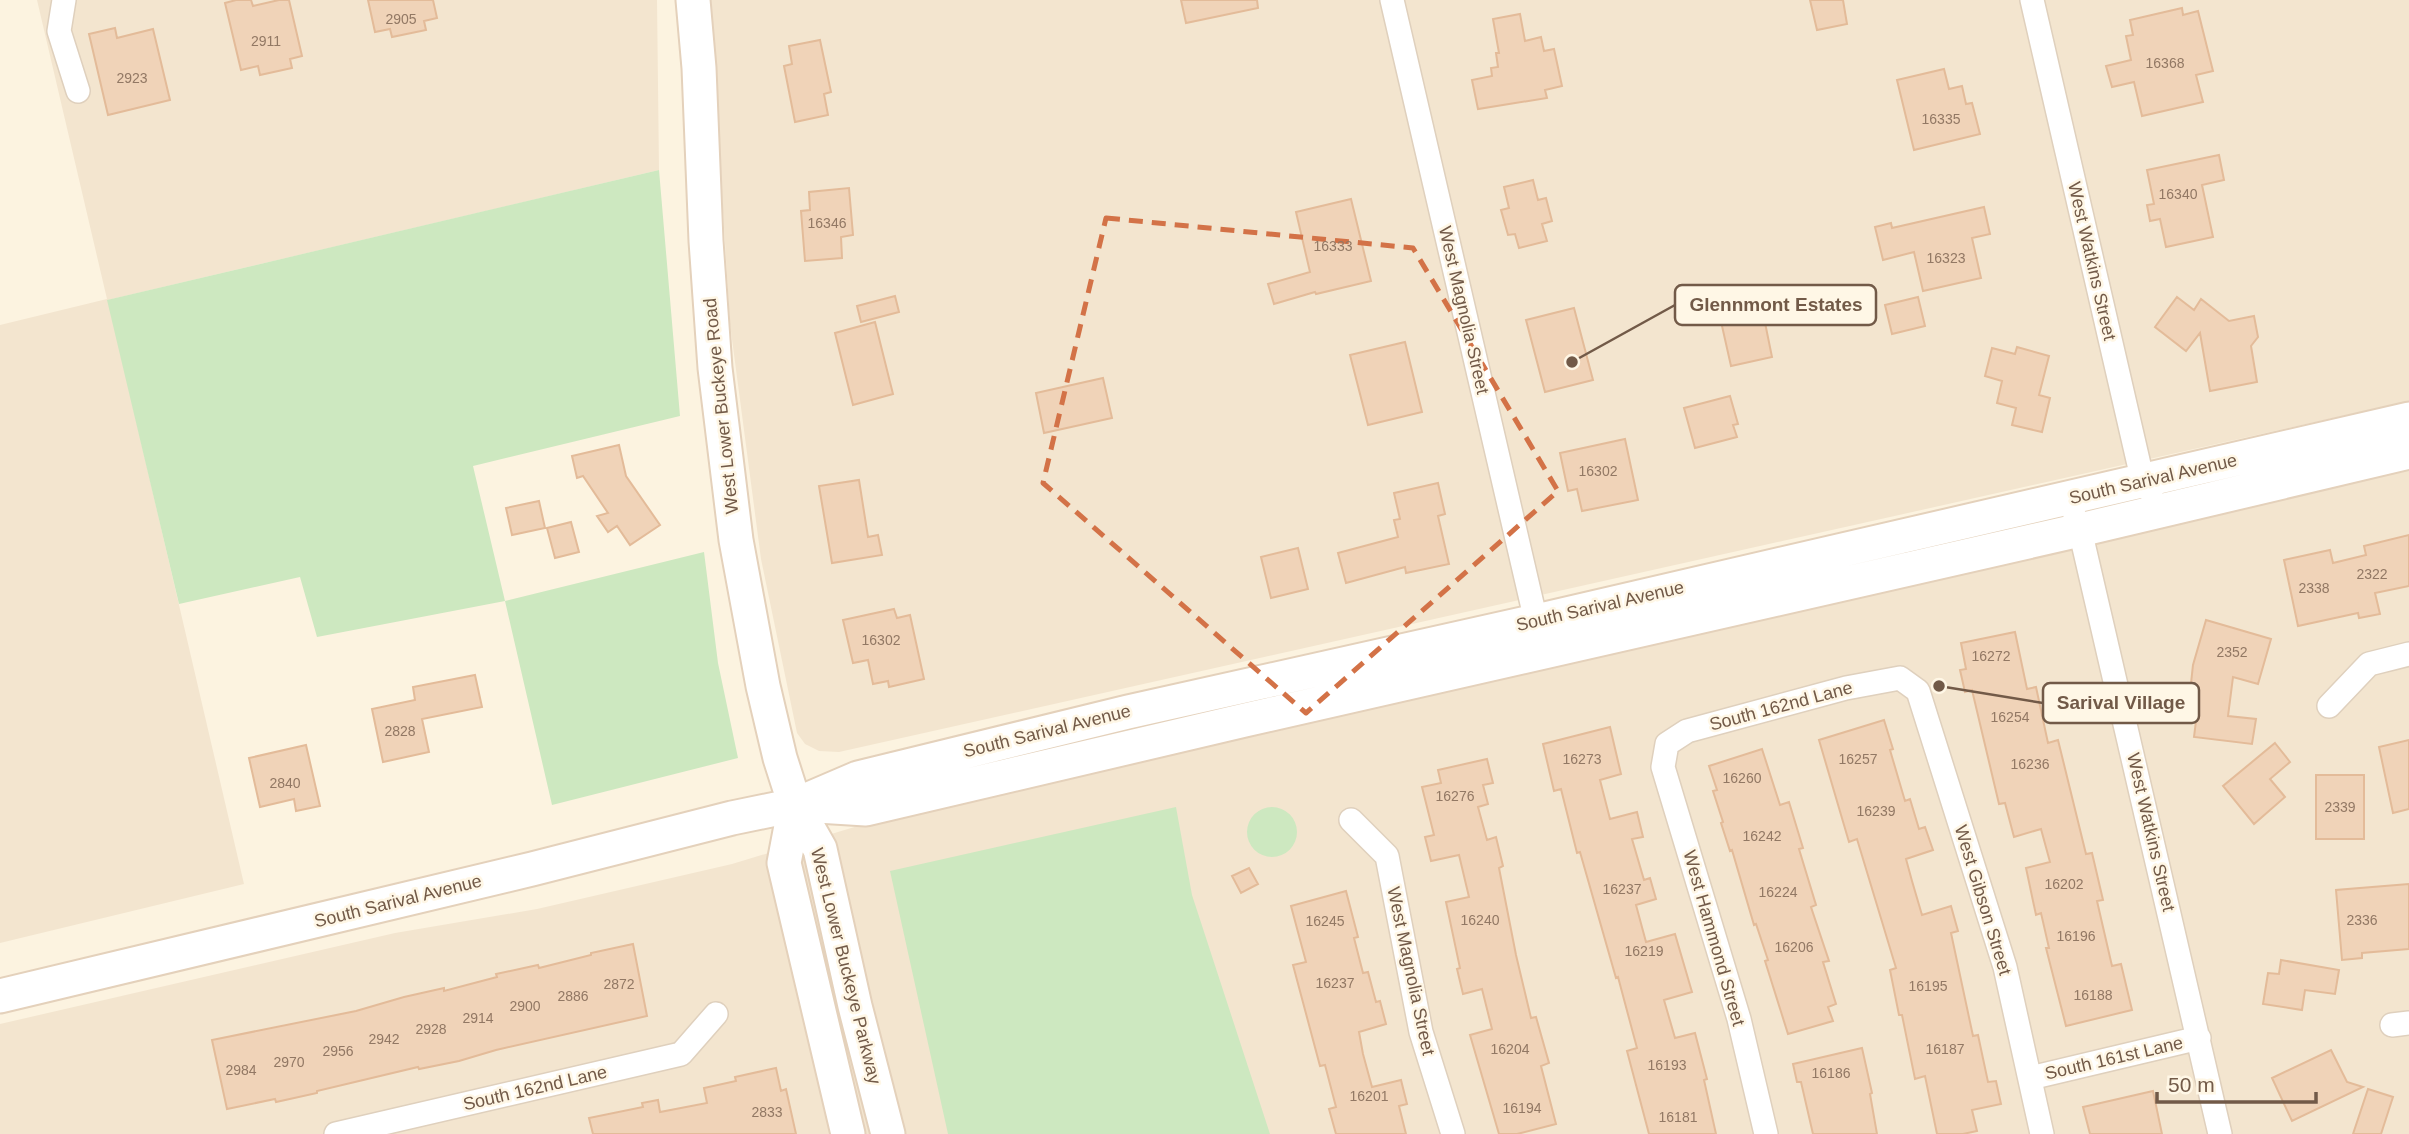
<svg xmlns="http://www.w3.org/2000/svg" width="2409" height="1134" viewBox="0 0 2409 1134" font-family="Arial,sans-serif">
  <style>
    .residential { fill: #f3e5cf }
    .green { fill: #cde8c0 }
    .building { fill: #f0d3b8; stroke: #e3bb99; stroke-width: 2 }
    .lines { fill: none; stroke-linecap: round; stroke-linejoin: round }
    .minor-casing { stroke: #dfd0bd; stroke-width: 26 }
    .secondary-casing { stroke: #e4d1bb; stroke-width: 37 }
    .minor { stroke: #fff; stroke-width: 23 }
    .secondary { stroke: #fff; stroke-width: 33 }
    .marked { fill: none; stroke: #d37247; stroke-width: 5; stroke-dasharray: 14 9; stroke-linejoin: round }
    .labels { text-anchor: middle; stroke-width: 5; stroke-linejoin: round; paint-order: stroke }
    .number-label { font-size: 14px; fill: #927864 }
    .street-label { font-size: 18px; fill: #725a48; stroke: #fff7e6 }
    .leader { fill: none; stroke: #725a48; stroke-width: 2.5 }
    .callout-dot { fill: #725a48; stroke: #fff7e6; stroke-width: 2.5 }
    .callout { fill: #fff7e6; stroke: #725a48; stroke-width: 2.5 }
    .callout-label { font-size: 19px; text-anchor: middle; font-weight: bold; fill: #725a48 }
  </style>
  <rect width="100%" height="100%" fill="#fcf3e0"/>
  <path class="residential" d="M37,0H657L659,170L108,300L244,884L0,943V325L107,299Z
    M710,0H2409V401L839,752L819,751L805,744L797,733L761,559L730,324Z
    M2409,470V1134H0V1024L395,933L537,909L732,864L871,822L2047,554Z"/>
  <path class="green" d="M659,170L680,416L473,466L505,601L704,552L718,663L738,758L552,805L505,601L317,637L300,577L179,604L107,300Z
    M1176,807L1192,895L1270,1134H948L890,871Z
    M1247 832a25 25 0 1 1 50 0a25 25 0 1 1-50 0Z"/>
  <path class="building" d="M236,0H251L253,6L279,0H289L302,56L290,59L292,68L260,75L258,66L241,70L225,3Z
    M368,0H433L437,18L424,21L426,30L392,37L390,29L375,32Z
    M1181,0H1257L1258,8L1186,23Z
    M1810,0H1843L1847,24L1817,30Z
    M2182,8L2183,15L2198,11L2213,71L2196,75L2203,102L2142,116L2134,82L2112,87L2106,66L2131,60L2126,36L2133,35L2130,20Z
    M1520,14L1525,41L1541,37L1544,51L1554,49L1562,86L1545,90L1547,98L1478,109L1472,80L1492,76L1491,68L1498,67L1496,53H1499L1493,19Z
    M115,28L117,38L153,29L170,100L108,115L89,34Z
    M820,40L831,92L824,94L828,115L795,122L784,66L792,64L789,46Z
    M1944,69L1949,89L1962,86L1966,104L1972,103L1980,134L1914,150L1897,80Z
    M2219,155L2224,180L2202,185L2213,237L2166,247L2160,219L2150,221L2147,205L2154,204L2147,170Z
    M1533,180L1538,200L1546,198L1552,221L1542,224L1547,241L1519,248L1515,234L1508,235L1501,210L1509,208L1504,187Z
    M849,188L853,235L841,237L842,258L805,261L801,211L810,210L809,192Z
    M1351,199L1371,281L1316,294L1315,292L1274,304L1268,284L1310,272L1296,212Z
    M1984,207L1990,234L1972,238L1981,278L1923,291L1914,252L1883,260L1875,227L1891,223L1892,228Z
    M895,296L899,312L861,322L857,306Z
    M1918,297L1925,326L1892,334L1885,305Z
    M2177,297L2194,310L2201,299L2229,321L2254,316L2258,337L2251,346L2257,382L2210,391L2200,333L2186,351L2155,327Z
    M1574,308L1593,380L1545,392L1526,320Z
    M1762,308L1772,357L1731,366L1720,317Z
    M875,322L893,394L853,405L835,333Z
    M1405,342L1422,412L1368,425L1350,355Z
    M2017,347L2049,356L2039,395L2050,398L2042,432L2012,425L2016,408L1997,403L2002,381L1985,376L1992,348L2015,354Z
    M1103,378L1112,418L1044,433L1036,393Z
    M1730,396L1738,424L1733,425L1737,437L1695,448L1684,408Z
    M1625,439L1638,500L1582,511L1577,489L1568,491L1560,453Z
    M619,445L626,476L660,525L630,545L617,526L608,532L597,516L608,513L583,476L577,478L572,456Z
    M859,480L868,537L878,535L882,555L832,563L819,486Z
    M1438,483L1445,514L1438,516L1449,564L1406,573L1405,567L1346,583L1338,553L1398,537L1394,520L1400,519L1394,493Z
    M539,501L545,528L512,535L506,508Z
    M571,522L579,552L555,558L547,528Z
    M2409,535V586L2375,593L2380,614L2359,618L2358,613L2298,626L2284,560L2330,550L2333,563L2366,555L2364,546Z
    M1298,548L1308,589L1271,598L1261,557Z
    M894,609L897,618L910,615L924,679L889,687L888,681L873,684L868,660L853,663L843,620Z
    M2206,620L2271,639L2258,684L2233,677L2228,716L2256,719L2252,744L2194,737L2196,721L2187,720L2193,665Z
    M2015,632L2027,689L2036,687L2048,743L2058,740L2086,854L2092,853L2103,900L2097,901L2112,966L2121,964L2132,1010L2066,1026L2046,948H2049L2041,913L2036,915L2026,868L2050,862L2041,829L2014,837L2005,803L1999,804L1972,690L1965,692L1960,670L1966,669L1961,643Z
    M475,675L482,707L422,719L429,752L383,762L372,709L415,700L413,687Z
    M1884,720L1893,749L1890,750L1905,801L1910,799L1919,829L1925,827L1933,850L1906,859L1912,881L1922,915L1951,906L1958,931L1951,933L1973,1036L1978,1035L1988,1082L1996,1081L2001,1104L1972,1110L1977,1131L1963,1134H1937L1925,1076L1915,1079L1902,1015H1899L1890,970L1896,968L1857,839L1849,842L1819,740Z
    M1610,727L1621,774L1600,780L1610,819L1637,812L1643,837L1632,839L1644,880L1650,878L1656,899L1636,905L1646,942L1675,934L1692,992L1664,1000L1675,1038L1695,1033L1707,1079L1704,1080L1716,1134H1649L1627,1051L1637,1048L1618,977L1616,978L1580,852L1577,853L1561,789L1554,791L1543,744Z
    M2409,740V809L2393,813L2379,747Z
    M2275,743L2290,762L2270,779L2285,797L2254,824L2223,786Z
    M306,745L320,806L296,811L294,799L260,807L249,758Z
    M1762,749L1780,805L1789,802L1803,848L1799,849L1816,905L1811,907L1829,961L1823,962L1836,1004L1828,1007L1833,1021L1788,1034L1765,961L1768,960L1756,924L1754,925L1732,850L1730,851L1721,823L1723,822L1713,791L1717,790L1709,766Z
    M1487,759L1493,783L1483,785L1488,804L1478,807L1487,840L1496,837L1503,866L1499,868L1516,955L1531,1018L1536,1017L1549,1063L1541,1066L1556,1124L1517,1134H1499L1470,1035L1492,1029L1482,989L1463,994L1457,969L1460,968L1446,902L1469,897L1459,855L1431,861L1425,837L1434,835L1422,787L1441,783L1438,770Z
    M2316,775H2364V839H2316Z
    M1249,868L1258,884L1241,893L1232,876Z
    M2409,884V949L2362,953V958L2342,960L2336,890Z
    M1346,891L1358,937L1354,938L1363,973L1368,972L1376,1002L1380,1001L1386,1024L1359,1032L1363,1054L1372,1087L1401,1080L1407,1104L1399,1106L1406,1134H1336L1329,1109L1336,1107L1325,1065L1320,1066L1293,965L1306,962L1291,906Z
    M633,944L647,1016L496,1050L459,1061L419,1069L418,1067L317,1091V1093L276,1102L275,1099L227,1109L212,1040L356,1011L404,997L444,988V991L497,977L496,974L538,965L539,968L591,955V953Z
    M2281,960L2339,970L2335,994L2305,990L2302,1010L2263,1004L2268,973L2279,974Z
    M1862,1048L1872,1093L1870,1094L1877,1134H1813L1801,1082H1797L1793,1064Z
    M2331,1050L2347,1082L2363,1087L2292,1121L2272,1078Z
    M776,1068L781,1091L786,1089L796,1134H593L589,1118L643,1107L642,1103L658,1100L660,1112L707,1103L704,1088L736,1081L735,1077Z
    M2368,1089L2393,1097L2381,1134H2353Z
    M2153,1091L2162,1134H2090L2083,1107Z"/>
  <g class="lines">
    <g class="minor-casing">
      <path id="minor" d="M64,0L59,31L78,91
        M1392,0L1536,621
        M2032,0L2143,482L2151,492
        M2075,517L2080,530L2220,1134
        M2329,706L2369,664L2409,654
        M1351,820L1387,856L1421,1032L1453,1134
        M2392,1025L2409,1023
        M2030,1078L2199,1038
        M336,1134L681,1054L716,1014
        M1766,1134L1739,1019L1663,767L1667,744L1687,731L1846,688L1900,678L1918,691L2005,967L2042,1134"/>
    </g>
    <g class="secondary-casing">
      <path id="secondary" d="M693,0L699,68L706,241L715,368L736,540L763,686L780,758L795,805L820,849L855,1006L888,1134
        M795,805L784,863L848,1134
        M801,805L866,809L1245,720L2080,530L2409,452
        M0,996L532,869L732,818L795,805L858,778L1128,712L1536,621L2409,419"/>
    </g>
    <use href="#minor" class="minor"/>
    <use href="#secondary" class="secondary"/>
  </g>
  <path class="marked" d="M1106,218L1413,248L1558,491L1306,713L1043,483Z"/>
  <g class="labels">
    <g class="number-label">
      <text x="401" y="24">2905</text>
      <text x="266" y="46">2911</text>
      <text x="2165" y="68">16368</text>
      <text x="132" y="83">2923</text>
      <text x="1941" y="124">16335</text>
      <text x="2178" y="199">16340</text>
      <text x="827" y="228">16346</text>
      <text x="1333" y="251">16333</text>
      <text x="1946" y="263">16323</text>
      <text x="1598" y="476">16302</text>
      <text x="2372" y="579">2322</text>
      <text x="2314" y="593">2338</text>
      <text x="881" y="645">16302</text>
      <text x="2232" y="657">2352</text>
      <text x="1991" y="661">16272</text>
      <text x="2010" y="722">16254</text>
      <text x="400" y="736">2828</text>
      <text x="1582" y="764">16273</text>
      <text x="1858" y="764">16257</text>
      <text x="2030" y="769">16236</text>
      <text x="1742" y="783">16260</text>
      <text x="285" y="788">2840</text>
      <text x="1455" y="801">16276</text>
      <text x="2340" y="812">2339</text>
      <text x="1876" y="816">16239</text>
      <text x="1762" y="841">16242</text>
      <text x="2064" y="889">16202</text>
      <text x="1622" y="894">16237</text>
      <text x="1778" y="897">16224</text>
      <text x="1480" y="925">16240</text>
      <text x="2362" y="925">2336</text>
      <text x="1325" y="926">16245</text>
      <text x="2076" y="941">16196</text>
      <text x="1794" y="952">16206</text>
      <text x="1644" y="956">16219</text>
      <text x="1335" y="988">16237</text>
      <text x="619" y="989">2872</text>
      <text x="1928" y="991">16195</text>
      <text x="2093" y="1000">16188</text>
      <text x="573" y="1001">2886</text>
      <text x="525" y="1011">2900</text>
      <text x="478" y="1023">2914</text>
      <text x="431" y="1034">2928</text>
      <text x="384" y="1044">2942</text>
      <text x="1510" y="1054">16204</text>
      <text x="1945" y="1054">16187</text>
      <text x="338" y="1056">2956</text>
      <text x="289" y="1067">2970</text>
      <text x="1667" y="1070">16193</text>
      <text x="241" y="1075">2984</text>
      <text x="1831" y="1078">16186</text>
      <text x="1369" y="1101">16201</text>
      <text x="1522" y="1113">16194</text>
      <text x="767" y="1117">2833</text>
      <text x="1678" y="1122">16181</text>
    </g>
    <g class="street-label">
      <text transform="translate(2092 261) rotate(77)" y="6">West Watkins Street</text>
      <text transform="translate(1464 310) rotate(77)" y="6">West Magnolia Street</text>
      <text transform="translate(721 406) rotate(-96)" y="6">West Lower Buckeye Road</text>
      <text transform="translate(2153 479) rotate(-13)" y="6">South Sarival Avenue</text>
      <text transform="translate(1600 606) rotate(-13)" y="6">South Sarival Avenue</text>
      <text transform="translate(1781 706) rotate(-15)" y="6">South 162nd Lane</text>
      <text transform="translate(1047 731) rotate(-14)" y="6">South Sarival Avenue</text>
      <text transform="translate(2151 832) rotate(77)" y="6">West Watkins Street</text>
      <text transform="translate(1983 900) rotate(73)" y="6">West Gibson Street</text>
      <text transform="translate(398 901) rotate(-14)" y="6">South Sarival Avenue</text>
      <text transform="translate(1714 938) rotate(74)" y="6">West Hammond Street</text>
      <text transform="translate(846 966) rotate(76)" y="6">West Lower Buckeye Parkway</text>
      <text transform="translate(1411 971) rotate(78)" y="6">West Magnolia Street</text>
      <text transform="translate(2114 1058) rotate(-13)" y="6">South 161st Lane</text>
      <text transform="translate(535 1088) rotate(-13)" y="6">South 162nd Lane</text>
    </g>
  </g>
  <path class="leader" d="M1572 362L1675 305M1939 686L2043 703"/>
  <g class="callout-dot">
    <circle cx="1572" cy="362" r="7"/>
    <circle cx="1939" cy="686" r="7"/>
  </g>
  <g class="callout">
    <rect x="1675" y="285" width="201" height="40" rx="7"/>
    <rect x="2043" y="683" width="156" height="40" rx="7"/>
  </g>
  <g class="callout-label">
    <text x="1776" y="311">Glennmont Estates</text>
    <text x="2121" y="709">Sarival Village</text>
  </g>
  <path d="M2157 1092v10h159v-10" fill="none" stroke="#725a48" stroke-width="3.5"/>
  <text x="2168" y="1092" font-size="21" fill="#725a48" stroke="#fff7e6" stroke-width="5" paint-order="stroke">50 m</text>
</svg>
